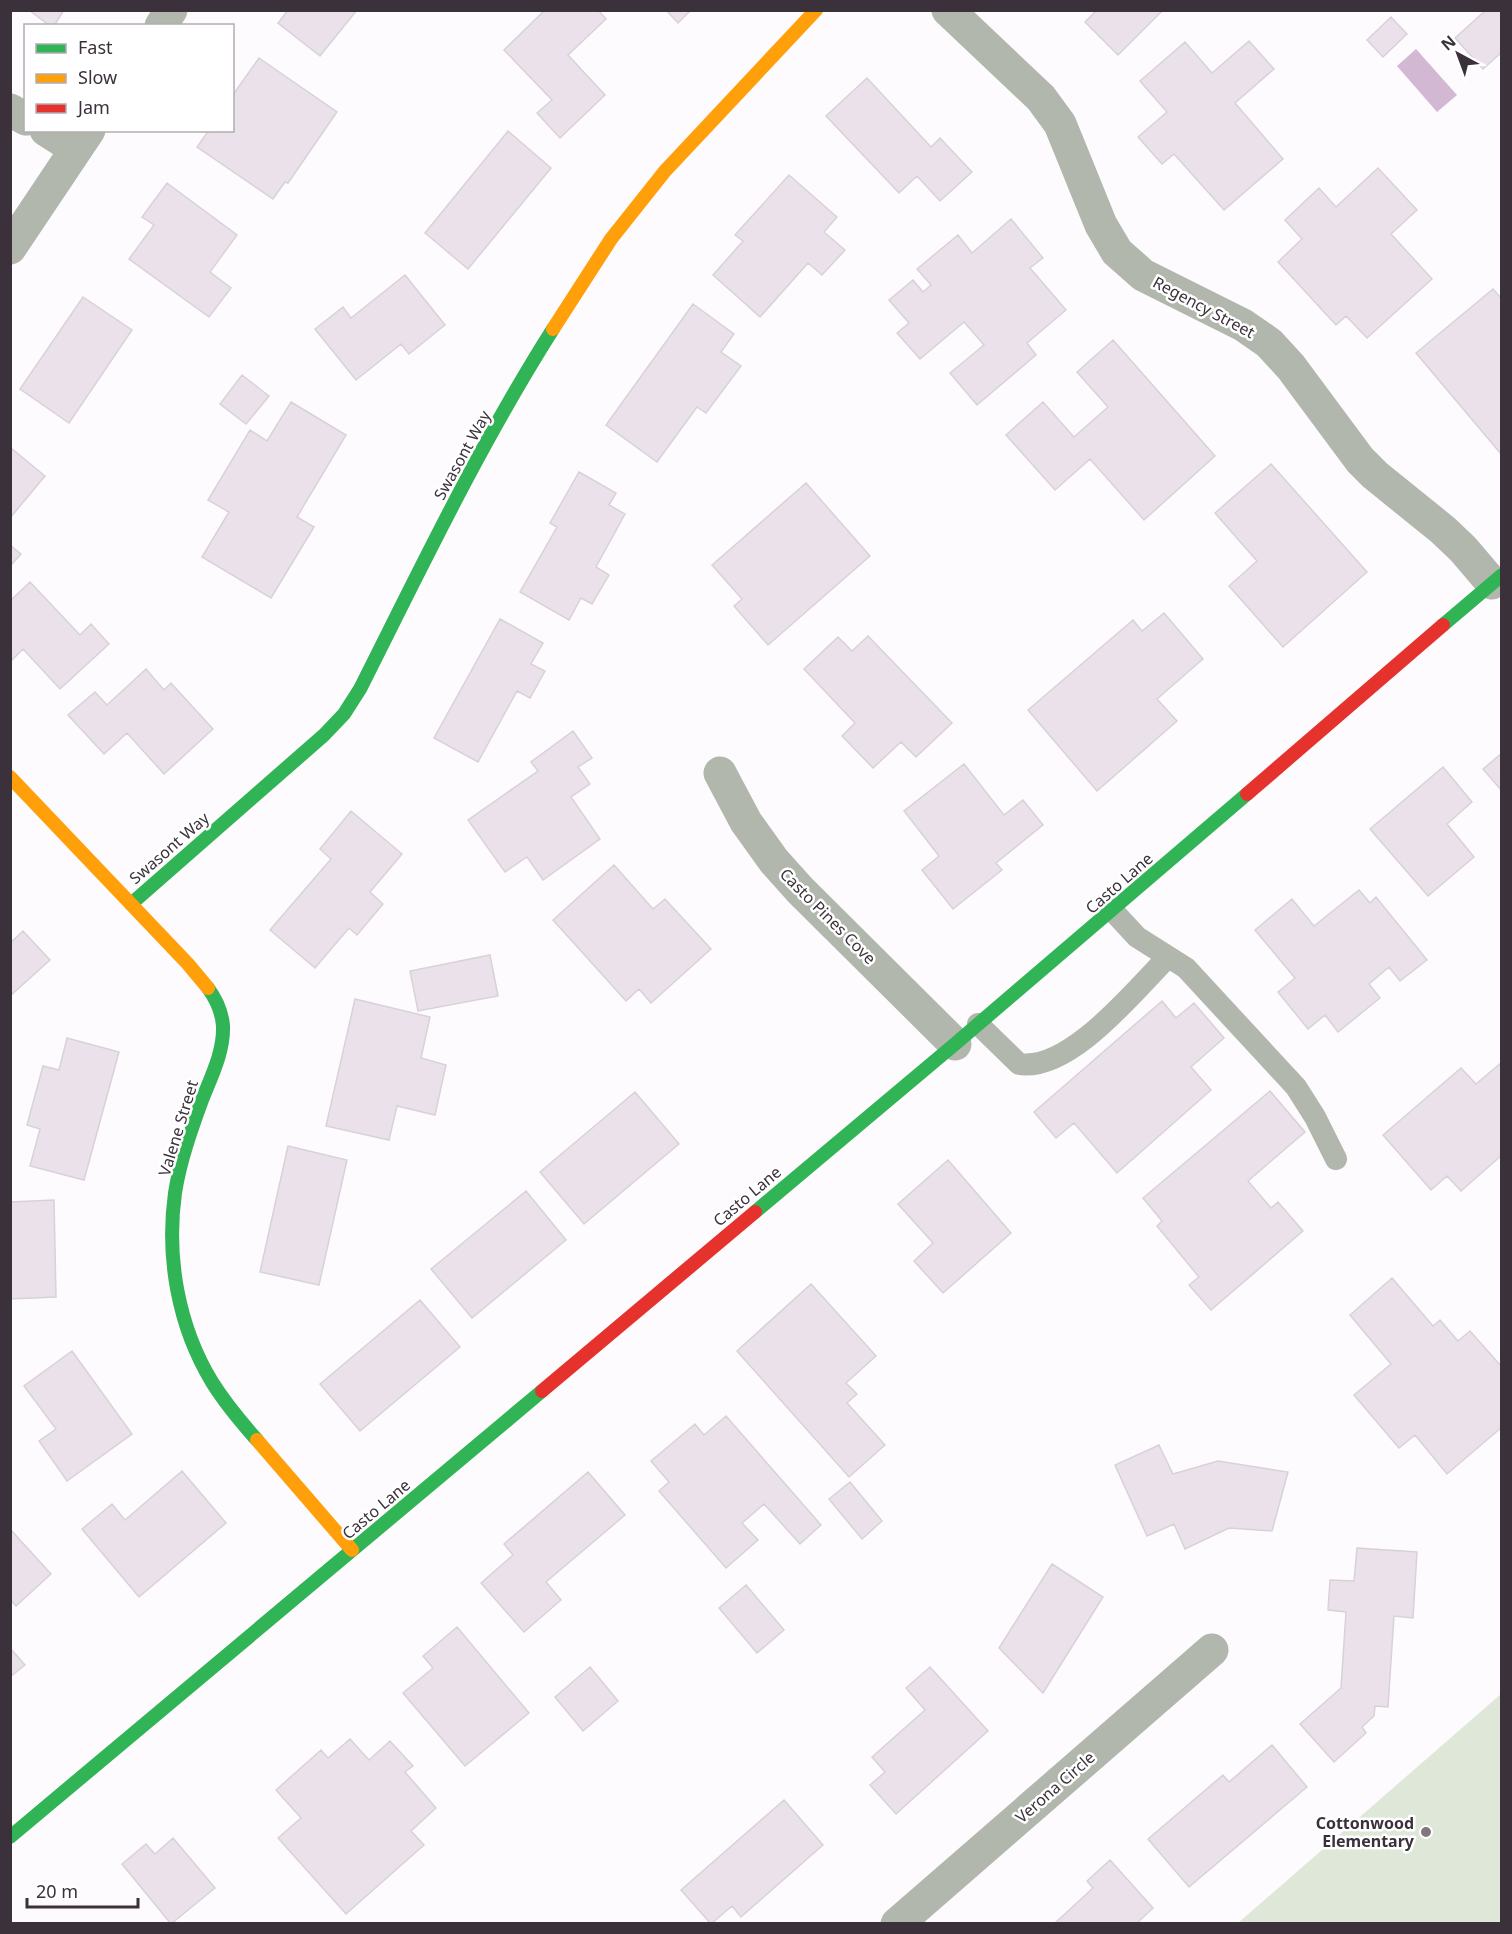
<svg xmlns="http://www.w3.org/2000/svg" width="1512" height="1934" viewBox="0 0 1512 1934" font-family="'Noto Sans',sans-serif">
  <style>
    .green { fill: #dee7d8 }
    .water { fill: #d3b8d4 }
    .building { fill: #eae1ea; stroke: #d8d2d8; stroke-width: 1.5 }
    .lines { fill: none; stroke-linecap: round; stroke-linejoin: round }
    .lane { stroke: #b1b7ac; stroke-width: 22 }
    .street { stroke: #b1b7ac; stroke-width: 33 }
    .fast { stroke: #30b455; stroke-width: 14 }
    .slow { stroke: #ff9f0a; stroke-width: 14 }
    .jam { stroke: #e5322d; stroke-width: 14 }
    .poi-dot { fill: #7f787f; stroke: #fff; stroke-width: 2 }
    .labels { text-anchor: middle; stroke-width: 5; stroke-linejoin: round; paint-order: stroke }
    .street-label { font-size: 16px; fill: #3b313b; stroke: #fff }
    .poi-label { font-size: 16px; font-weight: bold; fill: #3b313b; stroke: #fff; text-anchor: end }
  </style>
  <rect width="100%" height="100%" fill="#fefbfe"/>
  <path class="green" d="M1501,1694V1923H1238Z"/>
  <path class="water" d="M1416,49L1457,95L1437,112L1397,66Z"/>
  <path class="building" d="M29,10H64L54,26H50Z
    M288,10H357L320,56L278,23Z
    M545,10H598L606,19L568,55L605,95L560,138L537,113L552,100L504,50Z
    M666,10H691L678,23Z
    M1097,10H1163L1118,55L1085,22Z
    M1486,10H1502V52L1483,69L1455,38Z
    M1391,17L1407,34L1383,57L1367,40Z
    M1249,41L1274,69L1235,103L1283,159L1224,210L1174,154L1162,164L1138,137L1167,112L1140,81L1185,42L1212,73Z
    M259,58L337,112L288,183L285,182L273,199L197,147L209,130H232V96Z
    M867,78L931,147L940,138L972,172L940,201L917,176L899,193L826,116Z
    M508,131L551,168L468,269L425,233Z
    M1378,168L1417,210L1391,234L1432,279L1367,338L1346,316L1336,325L1278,262L1302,239L1285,220L1319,188L1336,207Z
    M789,175L837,217L824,232L845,250L822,275L808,263L760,317L713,275L743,241L735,235Z
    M167,183L237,235L210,272L231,288L209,317L129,259L154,225L142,217Z
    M1011,219L1043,258L1030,268L1066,310L1027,343L1036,355L977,405L950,373L984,345L964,322L920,359L897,333L909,323L889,300L913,280L923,292L931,285L917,269L958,235L972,253Z
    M405,275L445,325L409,354L401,344L356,380L315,329L343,307L351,318Z
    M1493,289L1502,299L1501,454L1416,353Z
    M83,297L132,330L69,423L20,389Z
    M693,304L734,334L721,352L741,366L706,413L697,407L657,462L606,425Z
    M1113,340L1215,456L1144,520L1090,459L1055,490L1006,435L1043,402L1074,437L1108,407L1077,372Z
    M242,375L269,396L246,424L220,404Z
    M291,402L346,435L297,517L314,527L271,598L202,557L229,512L208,500L250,430L267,441Z
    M11,448L45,476L10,518V449Z
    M1271,464L1367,572L1283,647L1229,586L1257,561L1215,513Z
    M579,472L616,493L609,505L625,514L596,567L609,575L592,604L581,598L569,620L520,592L557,527L550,523Z
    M806,483L870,556L768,645L734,606L742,599L712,565Z
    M10,545L21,554L10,566Z
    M30,582L80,635L91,624L109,644L60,689L23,649L11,661L10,660V601Z
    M1164,613L1203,659L1157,699L1177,721L1097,791L1028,710L1133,620L1142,631Z
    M500,619L543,643L531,664L545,671L530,698L517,691L478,762L434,738Z
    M868,636L952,723L916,757L901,742L873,768L842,736L855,723L804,669L838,637L852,651Z
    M146,669L164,690L171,683L213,729L164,774L127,733L104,754L68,715L95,692L107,705Z
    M573,731L592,758L578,767L590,784L571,797L600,839L543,880L527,857L505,872L468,820L538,771L531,762Z
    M1502,753V791L1483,769Z
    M964,764L1004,815L1023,800L1043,825L996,863L1002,870L953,909L922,870L939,856L904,811Z
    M1443,767L1472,802L1447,824L1474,857L1428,896L1370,829Z
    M351,811L402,854L370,892L383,904L357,935L349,928L315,968L270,930L331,859L320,849Z
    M614,865L653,909L665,899L711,949L651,1003L639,989L626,1001L553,920Z
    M1359,890L1370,903L1376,897L1427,960L1400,981L1389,967L1369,984L1380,998L1338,1032L1325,1015L1308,1029L1278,992L1295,978L1255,930L1292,899L1314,926Z
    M23,931L50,960L10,996V943Z
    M490,955L498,996L418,1011L410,971Z
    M355,999L430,1017L421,1058L446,1065L435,1115L397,1106L389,1140L326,1126Z
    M1162,1001L1176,1018L1194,1003L1224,1038L1191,1067L1211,1090L1117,1173L1074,1123L1056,1138L1034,1112Z
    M67,1038L119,1052L84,1180L30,1166L40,1129L27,1125L43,1066L59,1070Z
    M1502,1062V1155L1461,1191L1447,1176L1431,1190L1383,1135L1461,1068L1476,1084Z
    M1270,1091L1305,1132L1248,1181L1271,1208L1278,1202L1303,1231L1211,1310L1189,1285L1199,1277L1157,1226L1162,1221L1143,1198Z
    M635,1092L679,1144L584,1224L540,1172Z
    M288,1146L347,1160L319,1285L260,1272Z
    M948,1160L1011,1233L943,1293L914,1261L933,1243L898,1204Z
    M526,1191L566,1240L472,1318L431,1269Z
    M54,1200L56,1297L10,1299V1202Z
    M1392,1278L1433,1326L1440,1320L1458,1341L1470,1331L1502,1367V1427L1447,1474L1415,1435L1399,1448L1354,1395L1391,1364L1350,1315Z
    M811,1284L876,1356L846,1383L857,1394L847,1403L885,1445L849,1477L737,1351Z
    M420,1300L460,1347L360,1431L320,1384Z
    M72,1351L132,1434L67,1481L39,1441L56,1429L24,1386Z
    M726,1416L821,1525L800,1544L764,1504L742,1523L758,1540L726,1568L659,1491L669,1482L651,1461L695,1424L704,1435Z
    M1159,1445L1173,1474L1218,1461L1288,1472L1272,1531L1229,1528L1185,1549L1174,1524L1147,1536L1115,1465Z
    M182,1471L226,1523L139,1597L82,1529L112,1504L125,1520Z
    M588,1472L625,1515L546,1582L561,1600L524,1632L481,1583L513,1555L504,1544Z
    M850,1482L882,1521L862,1539L829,1499Z
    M10,1529L51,1574L16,1606L10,1599Z
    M1357,1548L1417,1552L1413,1618L1394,1616L1388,1707L1375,1706L1374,1716L1362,1727L1366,1733L1334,1762L1300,1724L1341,1688L1346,1612L1328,1610L1330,1580L1354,1581Z
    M1052,1564L1103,1597L1043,1693L999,1648Z
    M746,1585L784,1630L757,1653L719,1608Z
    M457,1627L529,1713L465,1766L403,1693L433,1668L423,1656Z
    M10,1648L25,1665L10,1677Z
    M590,1667L618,1701L583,1731L555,1697Z
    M930,1667L988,1731L896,1814L870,1785L885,1772L872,1757L925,1710L906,1688Z
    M350,1739L369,1760L390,1741L413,1766L405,1772L436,1808L411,1831L424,1845L346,1914L278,1838L301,1818L276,1790L321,1750L328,1758Z
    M1272,1745L1307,1787L1189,1887L1148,1839L1223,1775L1229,1782Z
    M784,1800L823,1845L741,1917L732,1906L711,1924L681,1890Z
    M173,1838L215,1888L171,1924L122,1864L146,1844L155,1854Z
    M1110,1860L1153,1908L1136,1924H1054L1093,1888L1087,1881Z"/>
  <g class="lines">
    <path class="lane" d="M1112,910L1137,937L1186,968L1296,1087L1315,1117L1336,1159
      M978,1024L1019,1064C1070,1072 1135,990 1168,957"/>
    <path class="street" d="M948,10L1041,98L1060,124L1101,225L1117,252L1143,275L1243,325L1269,343L1291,367L1360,460L1375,475L1443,530L1463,549L1492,583
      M161,26L171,10
      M10,110L26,119
      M46,130L76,149
      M10,248L89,130
      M720,773L746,822L774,861L800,890L955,1044
      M897,1924L1212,1650"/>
    <path class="fast" d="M1443,625L1502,575
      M131,904L324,735L344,714L360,689C421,568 480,444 553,329
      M208,988C216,999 222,1012 223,1026C224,1052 211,1077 202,1100C191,1130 180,1161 175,1193C166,1257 178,1326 212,1382C225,1403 241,1422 257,1440
      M755,1212L955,1044L1247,794
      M10,1837L542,1391"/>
    <path class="slow" d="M553,329L611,239L665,171L816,10
      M10,777L188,964L208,988
      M257,1440L352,1550"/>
    <path class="jam" d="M1247,794L1443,625
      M542,1391L755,1212"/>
  </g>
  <circle class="poi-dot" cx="1426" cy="1832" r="6"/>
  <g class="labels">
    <g class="street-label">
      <text transform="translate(1204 307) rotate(28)" y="6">Regency Street</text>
      <text transform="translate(462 455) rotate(-61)" y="6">Swasont Way</text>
      <text transform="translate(169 848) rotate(-41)" y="6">Swasont Way</text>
      <text transform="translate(1119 883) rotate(-41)" y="6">Casto Lane</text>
      <text transform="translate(828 916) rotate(45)" y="6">Casto Pines Cove</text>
      <text transform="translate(178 1128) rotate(-73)" y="6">Valene Street</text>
      <text transform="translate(747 1196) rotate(-40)" y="6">Casto Lane</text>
      <text transform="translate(376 1509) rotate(-40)" y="6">Casto Lane</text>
      <text transform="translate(1055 1787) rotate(-41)" y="6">Verona Circle</text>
    </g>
    <g class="poi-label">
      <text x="1414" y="1829">Cottonwood<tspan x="1414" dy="18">Elementary</tspan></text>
    </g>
  </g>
  <rect width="1512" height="1934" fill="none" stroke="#3b313b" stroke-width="24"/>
  <rect x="24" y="24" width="210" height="108" fill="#ffffff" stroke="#b1adb1" stroke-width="1.5"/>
  <rect x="36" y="44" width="30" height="9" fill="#30b455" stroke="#b1adb1" stroke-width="1.5"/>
  <text x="78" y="54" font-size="18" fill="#3b313b">Fast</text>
  <rect x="36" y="74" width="30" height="9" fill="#ff9f0a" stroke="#b1adb1" stroke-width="1.5"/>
  <text x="78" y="84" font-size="18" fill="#3b313b">Slow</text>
  <rect x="36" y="104" width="30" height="9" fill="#e5322d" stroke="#b1adb1" stroke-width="1.5"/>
  <text x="78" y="114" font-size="18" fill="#3b313b">Jam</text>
  <g transform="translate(1458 54) rotate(319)" stroke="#ffffff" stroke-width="4.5" paint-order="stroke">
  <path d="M0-4.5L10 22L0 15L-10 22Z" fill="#3b313b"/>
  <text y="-9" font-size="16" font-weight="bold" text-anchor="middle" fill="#3b313b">N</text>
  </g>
  <path d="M27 1898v9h111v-9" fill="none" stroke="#3b313b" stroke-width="3"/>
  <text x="36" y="1898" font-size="18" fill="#3b313b" stroke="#ffffff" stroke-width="4.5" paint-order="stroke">20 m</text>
</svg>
